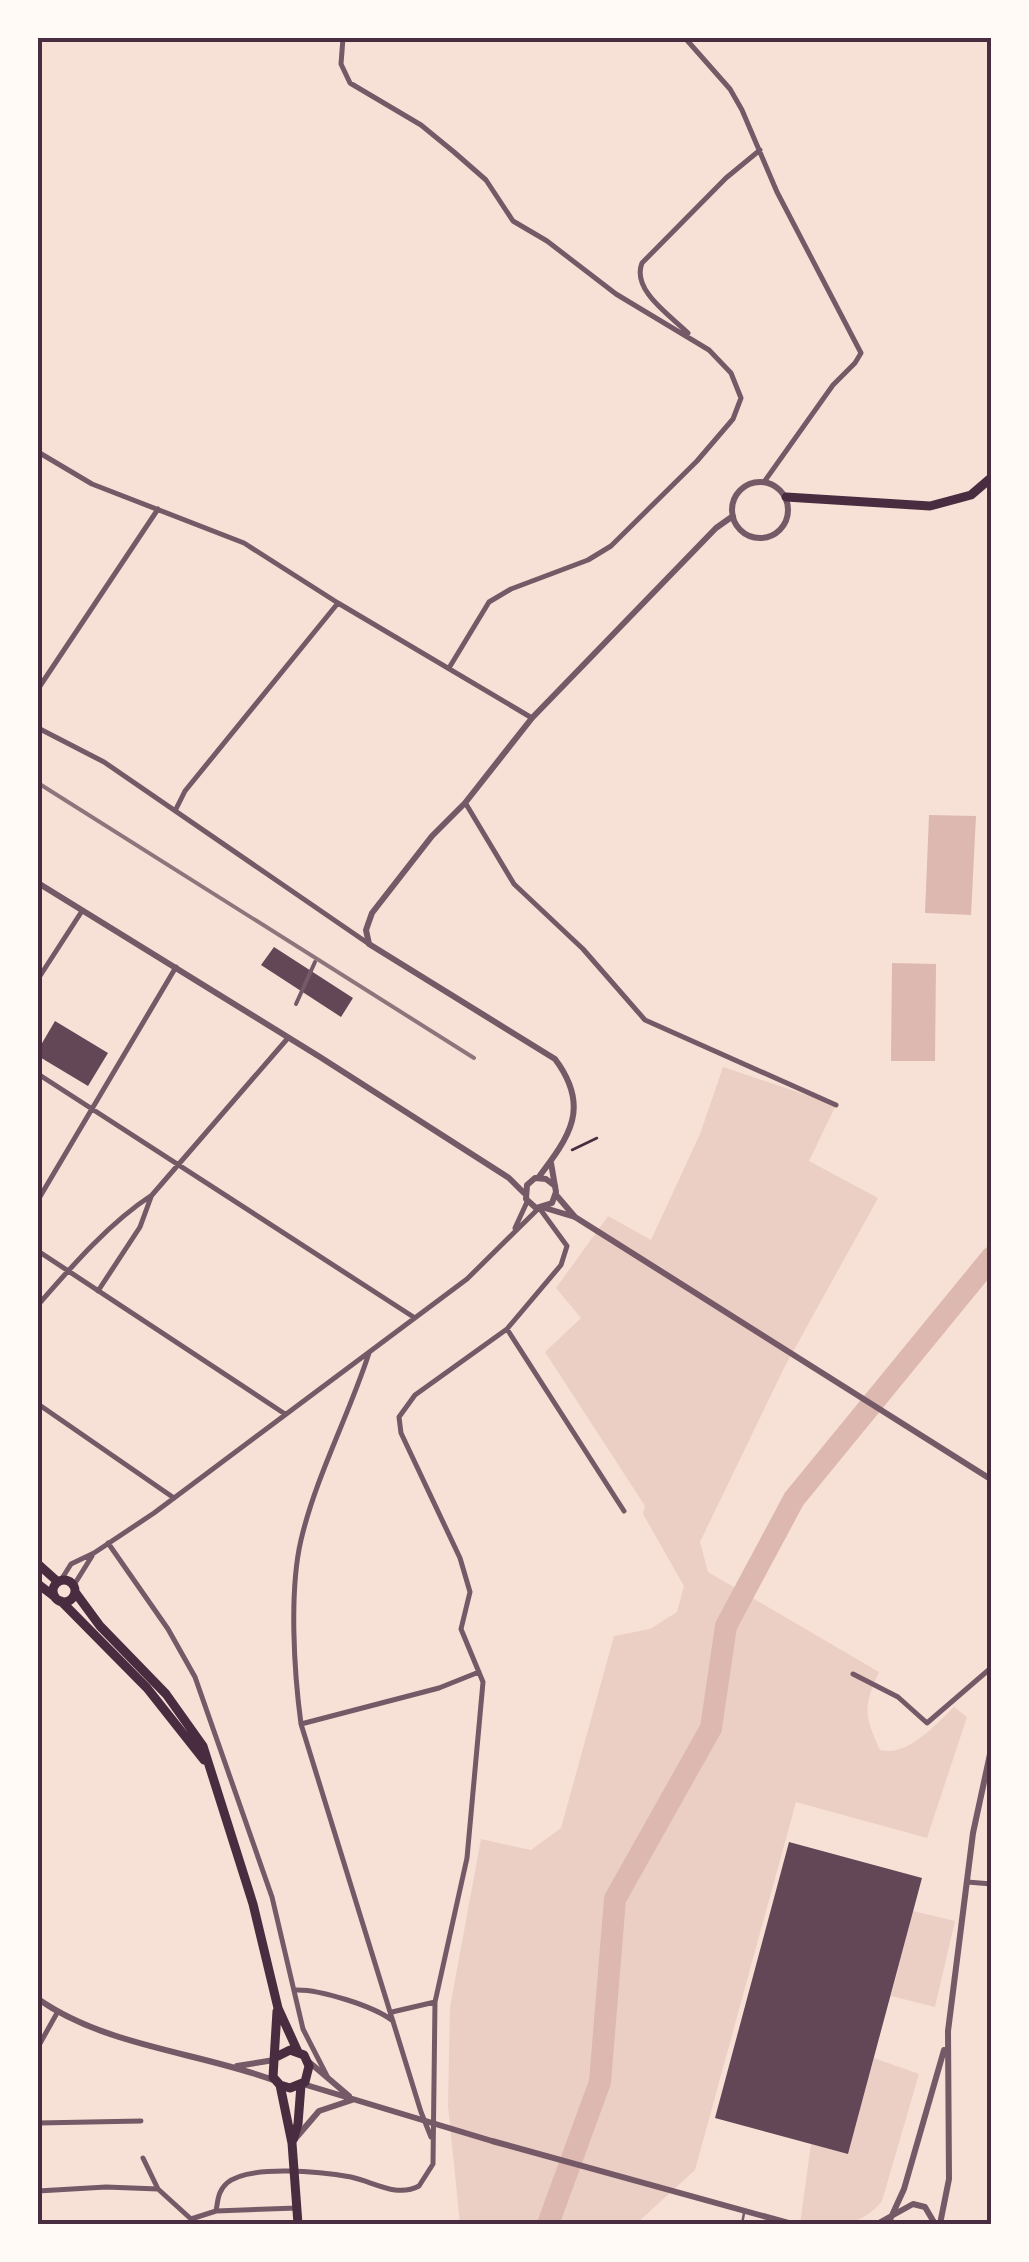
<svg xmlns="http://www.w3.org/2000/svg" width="1029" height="2262" viewBox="0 0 1029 2262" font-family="Raleway,sans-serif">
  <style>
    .green { fill: #ebcfc5 }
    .water { fill: #dcb8b0 }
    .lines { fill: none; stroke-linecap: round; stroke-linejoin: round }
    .river { stroke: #dcb8b0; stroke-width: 22 }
    .building { fill: #644757 }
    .path { stroke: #4a2c40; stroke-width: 2.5 }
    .service { stroke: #755966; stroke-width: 2.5 }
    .pedestrian { stroke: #755966; stroke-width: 4 }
    .minor { stroke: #755966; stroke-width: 5 }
    .tertiary { stroke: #755966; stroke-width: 6 }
    .primary { stroke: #4a2c40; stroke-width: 9 }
    .trunk { stroke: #4a2c40; stroke-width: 9 }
    .rail { stroke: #8f747c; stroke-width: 4 }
    .neatline { fill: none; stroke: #4a2c40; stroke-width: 4 }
  </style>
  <rect width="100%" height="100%" fill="#f7e1d7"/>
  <path class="green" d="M723,1067L836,1105L809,1161L878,1198L784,1368L700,1542L708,1572L879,1672C863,1707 864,1715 880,1750C908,1757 935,1725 954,1707L967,1717L927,1838L796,1802L695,2170L636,2224H460L448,2106L450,2007L481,1839L531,1850L561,1828L614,1636L650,1629L677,1612L684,1586L643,1514L645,1506L545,1352L581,1318L556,1288L608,1216L651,1240L700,1134Z
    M913,1911L955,1921L935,2007L891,1996Z
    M874,2058L919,2074L882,2201C858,2230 835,2224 800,2224L811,2144L848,2153Z"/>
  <path class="water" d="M929,815L976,816L971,915L925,913Z
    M892,963L936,964L935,1061H891Z"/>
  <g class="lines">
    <path class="river" d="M548,2224L600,2082L615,1899L711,1728L726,1626L794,1499L992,1257"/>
  </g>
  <path class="building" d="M274,947L353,998L341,1017L261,965Z
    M55,1021L108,1053L88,1086L38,1056V1050Z
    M789,1842L922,1878L848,2154L715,2118Z"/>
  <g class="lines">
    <path class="path" d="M572,1150L597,1138"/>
    <path class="service" d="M742,2224L744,2213"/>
    <path class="pedestrian" d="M296,1004L315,962"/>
    <path class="minor" d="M343,38L341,64L350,83L421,125L454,152L486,180L513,221L547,241L616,294L709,350L731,373L741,398L733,419L697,461L611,546L588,560L511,589L489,602L449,668
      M685,38L730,89L742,110L777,192L861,353L855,363L833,385L764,482
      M688,333C671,316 631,290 642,263L726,178L760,150
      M38,452L92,484L244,543L338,603L532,718
      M38,689L158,509
      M38,728L104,762L369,944
      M466,804L514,884L583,949L645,1020L836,1105
      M176,809L185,791L338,603
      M38,979L82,911
      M38,1074L415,1318
      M38,1200L176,967
      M515,1228L527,1202
      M38,1251L285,1414
      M98,1291L140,1227L151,1197
      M38,1305C72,1266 109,1223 152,1195L288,1038
      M507,1329L624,1511
      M369,1353C349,1415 316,1476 301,1540C289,1591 294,1672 301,1724L421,2112L431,2137
      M38,1404L174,1498
      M108,1543L168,1629L195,1677L272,1897L303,2029L327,2076
      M61,1580L71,1564L94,1553L154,1513L467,1279L538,1209
      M74,1585L92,1556
      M853,1674L898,1697L927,1723L992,1667
      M301,1724L439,1688L479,1672
      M967,1882L992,1884
      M295,1990C319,1989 374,2006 393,2021
      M392,2012L435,2002
      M38,2047L57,2013
      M38,2123L141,2121
      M143,2158L158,2189
      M38,2191L106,2187L158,2189L191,2219
      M216,2211C218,2200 218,2191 227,2183C249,2164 324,2172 351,2177C374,2182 397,2198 419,2186L433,2164L435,2002L467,1858L483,1682L461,1629L470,1592L460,1558L401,1433L399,1417L415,1395L507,1329L561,1265L567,1246L540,1209
      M191,2219L216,2211L297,2208"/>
    <path class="tertiary" d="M732 510a28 28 0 1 1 56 0a28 28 0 1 1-56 0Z
      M38,883L320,1057L509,1178L524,1193
      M551,1163L556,1192L552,1203L536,1208L526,1199L527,1185L535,1178L546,1179L555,1186
      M538,1178C570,1136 591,1107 555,1059L369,944L366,930L372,913L432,836L465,803L532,718L716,528L733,516
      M557,1196L575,1217
      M545,1208L575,1217L992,1480
      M38,1999C107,2047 199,2052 276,2081
      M309,2062L349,2096
      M237,2066L274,2060
      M303,2084L492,2141L792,2224
      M295,2139L319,2111L352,2100
      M877,2224L913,2204L925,2207L935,2224
      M888,2224L904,2189L944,2050
      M940,2224L949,2179L948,2031L973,1833L992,1745"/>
    <path class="primary" d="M38,1564L58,1582
      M53 1591a11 11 0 1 1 22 0a11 11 0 1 1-22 0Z
      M38,1584L55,1597
      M75,1592L100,1626L166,1694L203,1746L253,1904L278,2008L298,2052
      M61,1601L147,1688L204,1760
      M276,2057L290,2050L304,2055L309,2066L305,2082L290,2088L280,2085L273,2077L277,2011
      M280,2085L292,2143L298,2224
      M293,2140L298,2124L301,2085"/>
    <path class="trunk" d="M786,497L930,506L971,495L992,477"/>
    <path class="rail" d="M38,783L474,1058"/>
  </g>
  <rect width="1029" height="2262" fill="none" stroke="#fffaf5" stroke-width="80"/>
  <rect x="40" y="40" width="949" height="2182" class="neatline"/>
</svg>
